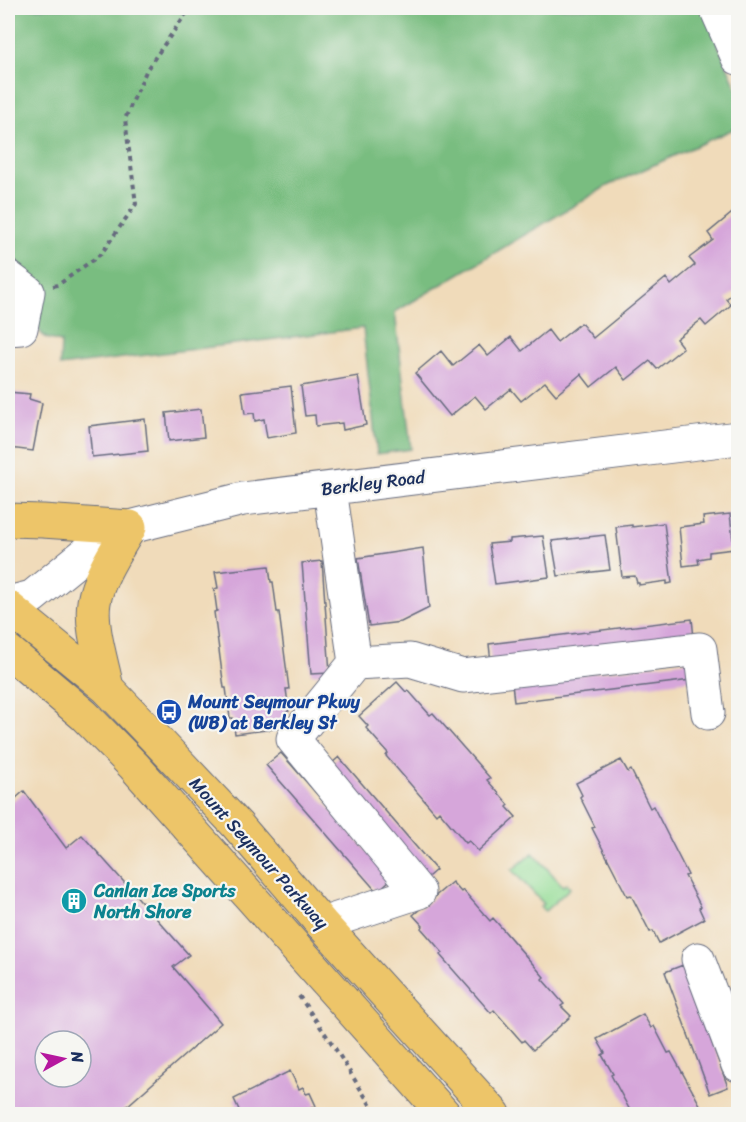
<svg xmlns="http://www.w3.org/2000/svg" width="746" height="1122" viewBox="0 0 746 1122" font-family="Sriracha,sans-serif">
  <style>
    .green { fill: #97de98; stroke: #59867b; stroke-width: 1.5 }
    .forest { fill: #79bd80; stroke: #4a766f; stroke-width: 1.5 }
    .building { fill: #d6a6da; fill-rule: evenodd }
    .lines { fill: none; stroke-linecap: round; stroke-linejoin: round }
    .minor-casing { stroke: #666b7e; stroke-width: 35 }
    .major-casing { stroke: #666b7e; stroke-width: 35 }
    .path { stroke: #666b7e; stroke-width: 4; stroke-dasharray: 4.5 4.5; stroke-linecap: butt }
    .minor { stroke: #fff; stroke-width: 33 }
    .major { stroke: #edc569; stroke-width: 33 }
    .labels { text-anchor: middle; stroke-width: 4.5; stroke-linejoin: round; paint-order: stroke }
    .street-label { font-size: 18px; fill: #1b2f5e; stroke: #f6f6f2 }
    .transit-label { font-size: 18px; font-weight: bold; fill: #164399; stroke: #f6f6f2; text-anchor: start }
    .culture-label { font-size: 18px; font-weight: bold; fill: #0d838f; stroke: #f6f6f2; text-anchor: start }
  </style>
  <rect width="100%" height="100%" fill="#f6f6f2"/>
  <filter id="ink" filterUnits="userSpaceOnUse"><feTurbulence type="fractalNoise" baseFrequency=".0167" numOctaves="2"/><feDisplacementMap in="SourceGraphic" scale="12" xChannelSelector="R" yChannelSelector="G"/><feConvolveMatrix kernelMatrix="1 2 1 2 8 2 1 2 1" color-interpolation-filters="sRGB"/></filter>
  <filter id="wash" filterUnits="userSpaceOnUse"><feTurbulence type="fractalNoise" baseFrequency=".008" numOctaves="4" result="noise"/><feDisplacementMap in="SourceGraphic" scale="24" xChannelSelector="R" yChannelSelector="G"/><feGaussianBlur stdDeviation="1.35" result="paint"/><feColorMatrix in="noise" values="0 0 0 0 0 0 0 0 0 0 0 0 0 0 0 0 0 1.4 0 .05"/><feComposite in="paint" operator="in"/></filter>
  <g filter="url(#wash)">
    <rect width="100%" height="100%" fill="#f0dbba"/>
    <path class="green" d="M533,853L563,886L566,884L570,888L545,911L540,907L544,904L512,870Z"/>
    <path class="forest" d="M8,8H702L738,91V127L607,186L395,312L411,449L377,454L363,328L60,366L61,342L46,338L41,333L37,324L9,308L8,309Z"/>
    <g id="blocks">
      <path class="building" d="M737,209L738,212V289L726,299L731,305L706,326L701,320L676,339L683,348L657,369L650,361L626,380L616,367L591,387L581,374L556,395L545,382L521,401L511,389L486,409L475,396L450,416L415,373L441,351L453,366L479,345L488,356L511,337L522,351L548,330L557,342L581,323L593,338L666,278L671,285L695,265L689,258L713,240L708,233Z
        M358,376L366,425L343,430L342,423L316,426L315,415L305,416L301,386Z
        M291,386L296,433L267,438L264,419L255,421L254,413L245,414L242,392Z
        M8,392L30,394L29,399L42,403L33,451L10,448V450L8,449Z
        M201,409L204,437L169,441L166,413Z
        M145,419L148,451L92,457L89,426Z
        M730,514L734,549L709,552V557L698,559L699,564L683,566L679,527L704,524L703,517Z
        M664,523L672,583L667,584V581L639,585V583H637L635,576L622,577L616,527L632,525V527Z
        M605,535L610,570L558,576L552,541Z
        M543,536L549,577L495,584L489,544L510,542V539Z
        M423,548L429,608L401,622L369,626L358,558Z
        M322,561L330,673L311,674L302,563Z
        M269,566L271,582H273L277,612H279L289,689H286L289,711L286,712L288,727L235,734L233,718H230L226,688H224L214,612L217,611L214,589L218,588L215,572Z
        M692,619L694,638L491,663L489,644Z
        M697,660L699,679L514,702L512,683Z
        M397,682L406,692L408,690L430,715L433,713L490,778L487,780L509,805L507,807L516,817L478,851L469,841L466,843L439,811L436,814L386,756L388,753L366,728L368,726L359,716Z
        M281,753L391,879L377,892L266,765Z
        M339,757L436,870L422,882L325,769Z
        M621,760L628,772L631,770L650,808L653,806L688,875L685,876L701,907L699,908L704,919L659,943L653,931L650,932L631,895L627,896L592,828L595,827L580,797L582,795L576,783Z
        M24,791L66,848L82,835L189,955L173,967L221,1023L118,1114H8V805ZM45,1041H81V1077H45Z
        M452,882L461,892L463,890L490,921L493,918L544,977L542,979L564,1004L561,1006L571,1016L533,1050L524,1040L522,1042L494,1010L491,1013L440,955L443,953L421,928L423,926L413,915Z
        M683,965L728,1087L710,1094L665,972Z
        M643,1014L651,1028L654,1026L668,1053L671,1052L705,1114H632L611,1075L613,1074L602,1055L605,1053L597,1039Z
        M290,1071L299,1089L303,1087L306,1094L310,1093L316,1106L299,1114H241L234,1099Z"/>
    </g>
  </g>
  <g filter="url(#ink)">
    <use href="#blocks" fill-opacity="0" stroke="#666b7e" stroke-width="1.5"/>
    <g class="lines">
      <g class="minor-casing">
        <path id="minor" d="M716,8L738,58
          M8,277L28,292L21,328L8,329
          M330,489L355,663L410,660L463,676L700,649L708,713
          M8,603L32,597L102,540L130,527L243,499L738,438
          M322,924L419,892L293,739L355,663
          M698,959L738,1065"/>
      </g>
      <g class="major-casing">
        <path id="major" d="M8,520L43,521L130,527C118,548 98,577 94,602C90,627 102,662 107,688
          M8,607L107,688L156,739L237,825L322,924L494,1114
          M8,651L84,715L134,766L444,1114"/>
      </g>
      <path class="path" d="M53,286L58,285L101,254L136,204L125,119L147,69L190,8
        M299,996L333,1045L376,1114"/>
      <use href="#minor" class="minor"/>
      <use href="#major" class="major"/>
    </g>
  </g>
  <defs>
    <g id="bus-disc" transform="scale(1.35)"><circle r="9.5" fill="#1a4fb4" stroke="#f6f6f2"/><path d="M-5-6H5V4H4V6H2V4H-2V6H-4V4H-5ZM-3.5-4V0h7V-4ZM-3.5 1.2v1.5H-2V1.2ZM2 1.2v1.5H3.5V1.2Z" fill="#fff"/></g>
    <g id="building-disc" transform="scale(1.35)"><circle r="9.5" fill="#0f9aa8" stroke="#f6f6f2"/><path d="M-4-6H4V6H1V3H-1V6H-4ZM-2.5-4.3h1.7v1.8h-1.7ZM.8-4.3h1.7v1.8H.8ZM-2.5-1h1.7V.8h-1.7ZM.8-1h1.7V.8H.8Z" fill="#fff"/></g>
  </defs>
  <g fill-rule="evenodd">
    <use href="#bus-disc" x="169" y="712"/>
    <use href="#building-disc" x="74" y="901"/>
  </g>
  <g class="labels">
    <g class="street-label">
      <text transform="translate(373 483) rotate(-7)" y="6">Berkley Road</text>
      <text transform="translate(259 853) rotate(48)" y="6">Mount Seymour Parkway</text>
    </g>
    <g class="transit-label">
      <text x="188" y="708">Mount Seymour Pkwy<tspan x="188" dy="21">(WB) at Berkley St</tspan></text>
    </g>
    <g class="culture-label">
      <text x="94" y="897">Canlan Ice Sports<tspan x="94" dy="21">North Shore</tspan></text>
    </g>
  </g>
  <rect width="746" height="1122" fill="none" stroke="#f6f6f2" stroke-width="30"/>
  <g transform="translate(63 1059) rotate(82)"><circle r="28" fill="#f6f6f2" stroke="#9ea6b7" stroke-width="1.5"/>
  <path d="M0-4.5L10 22L0 15L-10 22Z" fill="#b5179e"/>
  <text y="-9" font-size="16" font-weight="bold" text-anchor="middle" fill="#1b2f5e">N</text>
  </g>
</svg>
